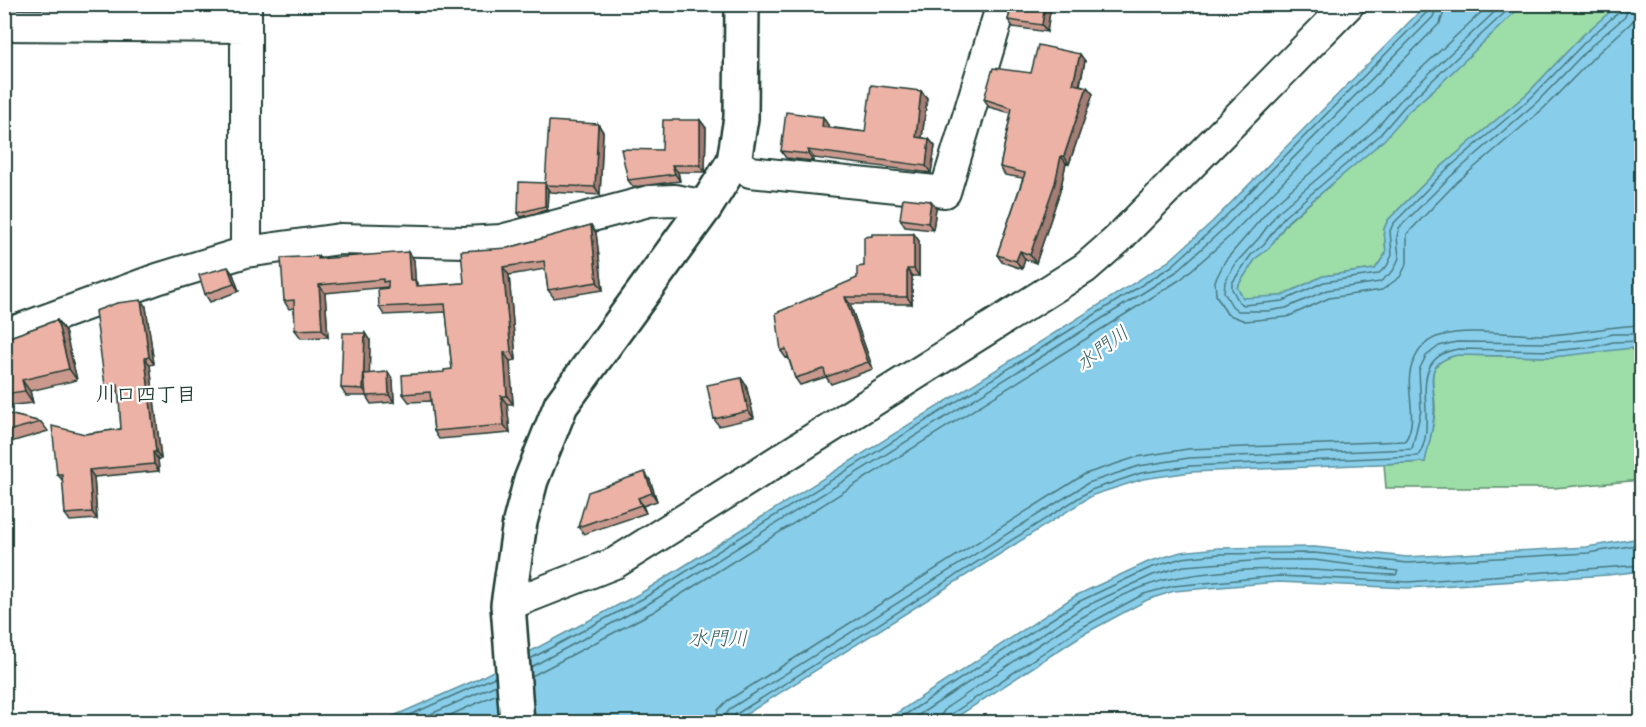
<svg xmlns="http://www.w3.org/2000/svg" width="1646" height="727" viewBox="0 0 1646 727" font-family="'Comic Neue','Klee One',sans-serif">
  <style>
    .green { fill: #9cdda8; stroke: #5e8d6e; stroke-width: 1.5 }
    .water { fill: #88ceea; stroke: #5e94a1; stroke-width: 1.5 }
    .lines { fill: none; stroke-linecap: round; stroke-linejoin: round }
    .shore { stroke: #49777d; stroke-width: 1.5 }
    .minor-casing { stroke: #1f3d34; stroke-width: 34 }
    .tertiary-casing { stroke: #1f3d34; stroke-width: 38 }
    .minor { stroke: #fff; stroke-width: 30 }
    .tertiary { stroke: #fff; stroke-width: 33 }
    .wall { fill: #ca998e; stroke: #1f3d34; stroke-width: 1.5 }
    .shaded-wall { fill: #a47d74; stroke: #1f3d34; stroke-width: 1.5 }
    .building { fill: #ebb2a5; stroke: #1f3d34; stroke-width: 1.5 }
    .labels { text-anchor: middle; stroke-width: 4.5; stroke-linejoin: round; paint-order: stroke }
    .water-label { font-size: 20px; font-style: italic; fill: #396162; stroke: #fff }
    .neighbourhood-label { font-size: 20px; font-weight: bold; fill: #1f3d34; stroke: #fff }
  </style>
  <rect width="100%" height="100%" fill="#fff"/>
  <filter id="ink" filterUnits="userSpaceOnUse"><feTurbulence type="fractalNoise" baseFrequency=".0167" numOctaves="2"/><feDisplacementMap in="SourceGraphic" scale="12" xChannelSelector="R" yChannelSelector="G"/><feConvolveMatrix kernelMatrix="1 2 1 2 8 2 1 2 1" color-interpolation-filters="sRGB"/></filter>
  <g filter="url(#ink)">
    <path class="green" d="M1522,5H1618L1582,36L1529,92L1441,167L1388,220L1384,229L1386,253L1375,269L1323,276L1281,296L1243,299L1237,287L1256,258L1269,248L1288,222L1383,140L1409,111L1440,84Z
      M1627,346L1632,350L1641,347V480L1554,488H1386L1384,464L1425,462C1428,445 1434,428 1435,411C1436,384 1420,364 1457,355L1553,357Z"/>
    <path class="water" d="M1426,5H1522L1440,84L1409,111L1384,140L1288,221L1269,248L1256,258L1237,287L1243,298L1281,296L1323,276L1375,269L1386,253L1384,229L1388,220L1441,167L1529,92L1582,36L1618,5H1641V347L1553,357L1457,355C1420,364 1436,384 1434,411C1434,428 1428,446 1425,462L1191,472L1143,479L1093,495L734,722H380L476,680L641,593L1169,261L1212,222Z
      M1641,538V571L1608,575L1408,588L1278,582L1174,591L1147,600L1082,635L949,722H883L1075,596L1148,562L1181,552L1218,548L1315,547L1407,557L1587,547Z"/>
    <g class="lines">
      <path class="shore" d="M1490,4L1394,94L1367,124L1272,206L1225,261L1215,281L1216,295L1227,314L1245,321L1287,317L1329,298L1382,290L1400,277L1407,263V234L1456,183L1544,108L1598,53L1631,23L1636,16L1638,4
        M1503,4L1400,101L1374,131L1278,212L1259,238L1234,265L1225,282L1224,292L1232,306L1238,311H1268L1286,308L1327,290L1380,282L1393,271L1399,258L1397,237L1399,228L1450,177L1538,101L1591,46L1625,17L1629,4
        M1514,4L1405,106L1379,136L1284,217L1264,244L1251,255L1232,283V289L1239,302L1244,305L1283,301L1324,282L1378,274L1387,266L1392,255L1390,231L1393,224L1445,171L1533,96L1586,41L1620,11L1622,4
        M530,659L644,598L1172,266L1216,226L1428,11L1430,4
        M531,667L648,604L1176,272L1221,231L1433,17L1438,4
        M532,676L653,612L1181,279L1228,238L1440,23L1447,4
        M394,722L495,677
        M413,722L496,685
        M435,722L497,694
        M716,722L718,710L727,701L1085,474L1137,457L1188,449L1405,441C1421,417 1401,385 1414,360C1419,349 1428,339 1440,336C1470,327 1517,336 1550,335C1582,333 1611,326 1642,325
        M725,722L726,714L731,708L1088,483L1139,466L1189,458L1412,449L1421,410L1419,370L1426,356L1439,346L1457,342L1552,343L1593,339L1613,334H1642
        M732,722L735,715L1091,490L1141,473L1190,466L1418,456C1442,421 1400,359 1458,349L1552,351L1594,347L1613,342L1642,341
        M894,722L1078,602L1150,568L1182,558L1219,554L1314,553L1408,563L1588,553L1642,544
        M908,722L1082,608L1153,575L1184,566L1265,560H1314L1398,571L1396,575C1367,575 1338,571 1310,570C1265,568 1218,570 1174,578C1106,590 1005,669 946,708L941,715L939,722
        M947,722L950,715L1079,629L1144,594L1173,586L1278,576L1408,582L1642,565"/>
      <g class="minor-casing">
        <path id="minor" d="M246,4V252
          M4,25L246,27
          M734,161L750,172L945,192L1002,4
          M4,335L157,279L246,252L340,239L465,242L501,240L649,201L675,200L706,206
          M508,605L615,563L1085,268L1117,240L1349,4"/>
      </g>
      <g class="tertiary-casing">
        <path id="tertiary" d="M517,722L508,605L520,522L531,480L561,405L706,206L734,161L741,118L742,4"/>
      </g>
      <use href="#minor" class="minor"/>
      <use href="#tertiary" class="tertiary"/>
    </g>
    <path class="wall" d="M1012,4H1051L1047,32L1013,27L1008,20Z
      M1085,61L1080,85L1087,87L1093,94L1069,164L1066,163L1060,191L1036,263L1025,259L1022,269L1002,262L997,255L1023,178L1005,175L1000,167L1011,113L989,107L984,99L1031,73Z
      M921,91L927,98L922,138L929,139L935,146L931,173L814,158L813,161L786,158L781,151L828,125V127L865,132Z
      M700,120L706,128L705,172H678L680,181L633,187L628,180L662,150Z
      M598,124L603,132L600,195L550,192L548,189L547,210L521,217L518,213Z
      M931,201L936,208L933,230L905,227L900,219Z
      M591,225L596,233L603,290L554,298L548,290L545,269L509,275L516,360L510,361L513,404H507L510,433L439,439L434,431L431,401L409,402L403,394L452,369L446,312L384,315L379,307L387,288V287L325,293L328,337L301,338L295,330L294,308L289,309L284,301L318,256L320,259L414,260L415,280L419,286L464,283L508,248Z
      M914,234L919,241V276H912V304H850L873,369L831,384L826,377L800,385L795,378L788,357L786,358L781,351L857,278L864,266L872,236Z
      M233,274L239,291L210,302L205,294Z
      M146,307L154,364L150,365L161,459H158L159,471L94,477L97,519L70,521L65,514L63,481L57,474L85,434L121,429L119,391L110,392L105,385Z
      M57,320L65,331L77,380L30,391L33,403L4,406V339Z
      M370,341L369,374L388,372L393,380L394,402L371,404L366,396H346L341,388Z
      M741,378L746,385L754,418L719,426L714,419Z
      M4,413L41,422L48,431L4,444Z
      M650,480L657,501L643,506L646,513L584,534L578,527Z"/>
    <path class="shaded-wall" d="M1045,4H1051L1047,32L1042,25Z
      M1080,54L1085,61L1078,91L1073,84Z
      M1087,87L1093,94L1069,164L1064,156Z
      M921,91L927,98L921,145L916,137Z
      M823,117L828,125L827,134L822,127Z
      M700,120L706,128L705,172L700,165Z
      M598,124L603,132L600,195L595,187Z
      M929,139L935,146L931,173L926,166Z
      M808,150L814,158L813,161L808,154Z
      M1061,156L1066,163L1060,191L1036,263L1030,255Z
      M672,165L678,172L680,181L675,174Z
      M545,185L548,189L547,210L545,206Z
      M931,201L936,208L933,230L928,223Z
      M591,225L596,233L603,290L597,282Z
      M914,234L919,241V276L914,269Z
      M1020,251L1025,259L1022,269L1016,261Z
      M408,252L414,260L416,288L410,280Z
      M228,267L233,274L239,291L234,284Z
      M503,267L509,275L516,360L511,352Z
      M907,269L912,276V304L907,297Z
      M319,285L325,293L328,337L322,329Z
      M845,297L850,304L873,369L868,362Z
      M141,300L146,307L154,364L149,357Z
      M57,320L65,331L77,380L69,369Z
      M365,333L370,341L369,396L363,389Z
      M504,353L510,361L513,404L507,396Z
      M145,358L150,365L161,459L156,452Z
      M388,372L393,380L394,402L389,395Z
      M741,378L746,385L754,418L748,411Z
      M22,380L30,391L33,403L25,391Z
      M501,396L507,404L510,433L504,425Z
      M153,452L158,459L159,471L154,464Z
      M89,470L94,477L97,519L92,512Z
      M645,472L650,480L657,501L652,493Z
      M638,498L643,506L646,513L641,505Z"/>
    <path class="building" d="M1012,4H1045L1042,25L1008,20Z
      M1038,45L1080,54L1073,84L1087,87L1064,156H1061L1055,183L1030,255L1020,251L1016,261L997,255L1025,173L1000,167L1012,108L984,99L993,68L1031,73Z
      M871,85L921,91L916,137L929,139L926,166L808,150V154L781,151L786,112L823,117L822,127L865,132Z
      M663,120H700V165H672L675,174L628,180L621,149L662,150Z
      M549,121L598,124L595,187L545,185Z
      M519,182L545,183V206L518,213Z
      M903,198L931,201L928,223L900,219Z
      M591,225L597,282L548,290L544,261L503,267L511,352L504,353L507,396H501L504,425L434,431L430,392L403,394L402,375L444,372V370L452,369L445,304L379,307L378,289L388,288V281L383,282V279L319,285L322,329L295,330L294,300L284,301L281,258L318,256V259L408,252L410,280H415L416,286L464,283L461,251L508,248Z
      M872,234H914V269H907V297H845L868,362L826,377L824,369L795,378L786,349L781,351L776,313L857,278V267L864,266V237L872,236Z
      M228,267L234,284L205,294L199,275Z
      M141,300L149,357L145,358L156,452H153L154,464L89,470L92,512L65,514L62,474H57L52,426L85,434L121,429L118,384L105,385L95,311L117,303Z
      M57,320L69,369L22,380L25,391L4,394V339Z
      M343,333H365L363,389L341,388Z
      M388,372L389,395L366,396L364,374Z
      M741,378L748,411L714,419L707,385Z
      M4,413L41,422L4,432Z
      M645,472L652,493L638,498L641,505L578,527L588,492Z"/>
  </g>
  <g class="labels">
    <g class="water-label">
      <text transform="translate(1102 348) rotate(-37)" y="7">水門川</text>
      <text x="718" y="645">水門川</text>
    </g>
    <g class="neighbourhood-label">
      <text x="146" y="401">川口四丁目</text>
    </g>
  </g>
  <rect width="1646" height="727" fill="none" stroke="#fff" stroke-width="24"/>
  <rect x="12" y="12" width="1622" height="703" fill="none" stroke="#1f3d34" stroke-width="2" filter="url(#ink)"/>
</svg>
